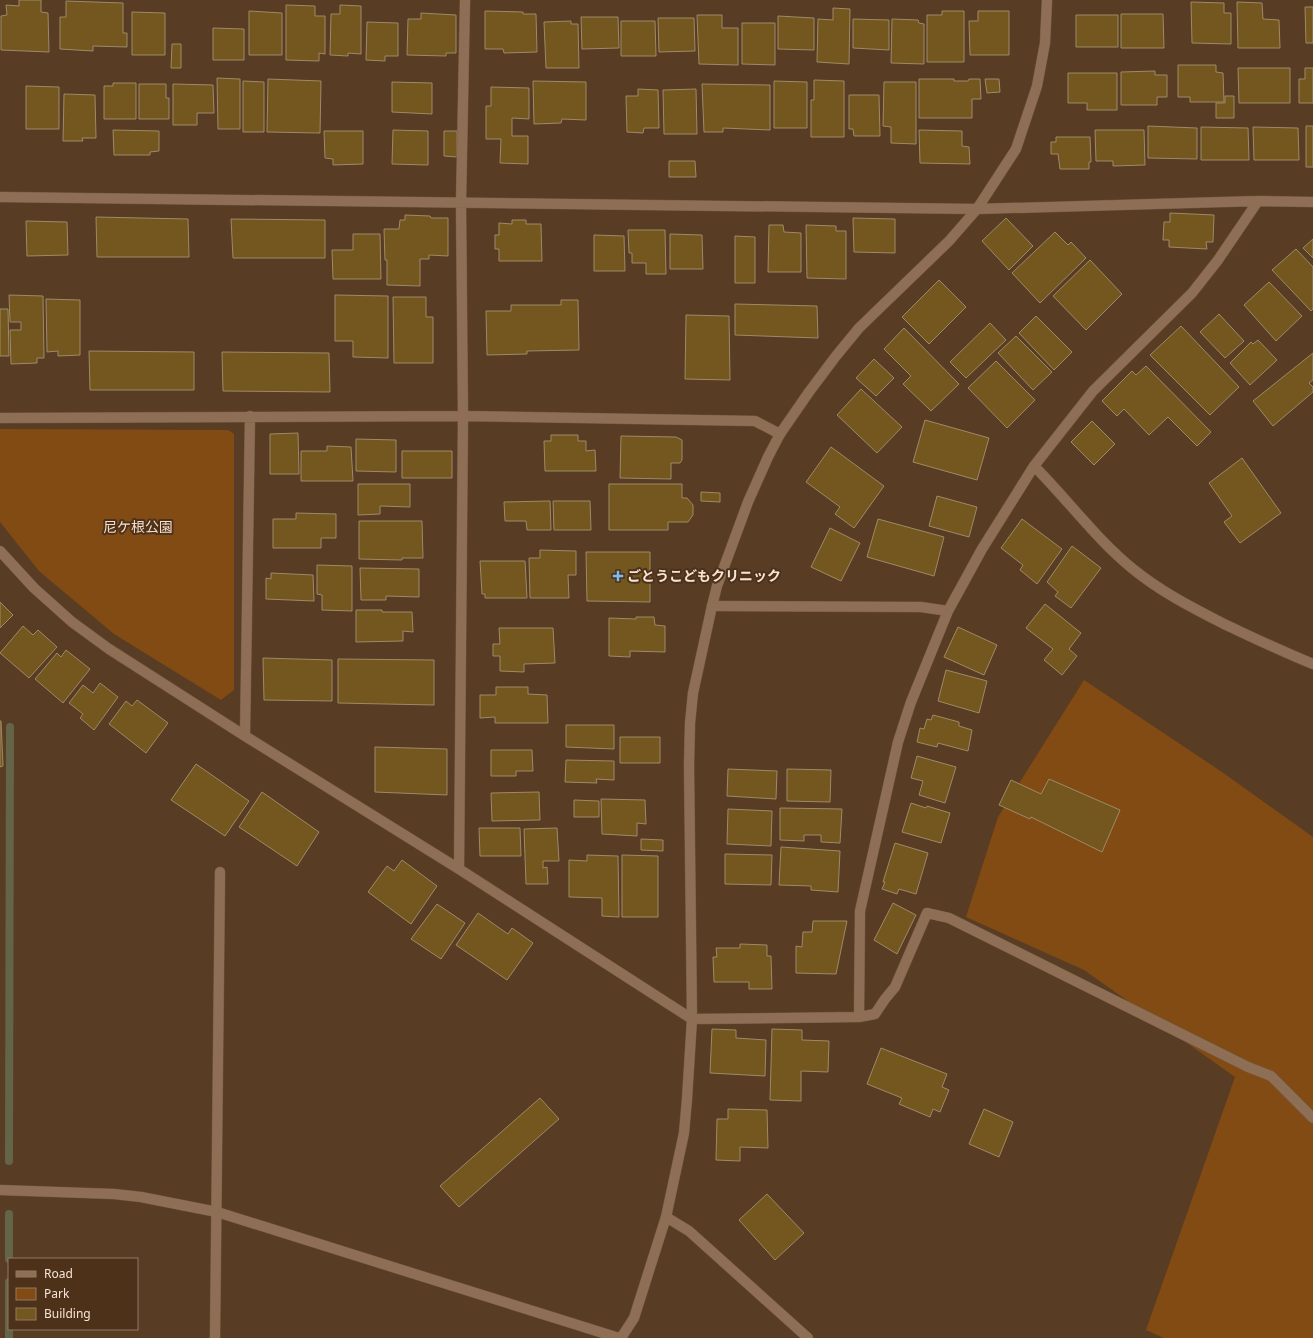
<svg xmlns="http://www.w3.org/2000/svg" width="1313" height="1338" viewBox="0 0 1313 1338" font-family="'Noto Sans','Noto Sans JP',sans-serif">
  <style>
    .green { fill: #824b13 }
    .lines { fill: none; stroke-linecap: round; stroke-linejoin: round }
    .stream { stroke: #646448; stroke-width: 8 }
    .building { fill: #74571f; stroke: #9e8a67 }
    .minor-casing { stroke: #705842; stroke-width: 11 }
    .tertiary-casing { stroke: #705842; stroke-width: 11 }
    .minor { stroke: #8e6f55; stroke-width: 10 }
    .tertiary { stroke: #8e6f55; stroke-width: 10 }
    .poi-dot { fill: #74c0f6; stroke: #4d3119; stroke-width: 1.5 }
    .labels { text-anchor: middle; stroke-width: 4; stroke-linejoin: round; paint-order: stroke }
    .park-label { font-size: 14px; fill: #f3ddcc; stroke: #4d3119 }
    .poi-label { font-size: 14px; font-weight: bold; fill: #f6e4d6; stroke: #4d3119; text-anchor: start }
  </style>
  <rect width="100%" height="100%" fill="#583c24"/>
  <path class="green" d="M0,429L228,430L234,434V690L221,700L114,634L39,571L0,522Z
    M1084,680L1222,772L1313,837V1338H1164L1146,1330L1235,1077L1084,970L966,917L998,817Z"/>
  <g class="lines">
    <path class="stream" d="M9,1161L10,727
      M9,1259V1214
      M9,1338V1282"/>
  </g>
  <path class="building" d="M19,0H41V12L48,13L49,52L1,50V16L7,15L6,5L19,6Z
    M66,1L123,3V33H127V47L93,46V51L60,49V17H66Z
    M1191,2L1224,3V13H1231V44L1192,43Z
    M1237,2L1262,3L1263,19L1279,20L1280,48H1238Z
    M286,5L315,6V16H325V54L319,53V61L286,60Z
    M340,5L361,6V54L348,53V56L330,55L331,14H340Z
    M1305,7H1313V43H1306Z
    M833,8L850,9L849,64L817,62L818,19L833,20Z
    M249,11L282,13V55H249Z
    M485,11L523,12V14H536L537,52L504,53L503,49H485Z
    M942,11H964V62H927V15H942Z
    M978,11H1009V55H970L969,21H978Z
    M132,12L165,13V55H132Z
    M421,13L456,15V53H446V56L407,55L408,19H421Z
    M1121,14H1163L1164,48H1121Z
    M697,15H722V28H738V65L699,64Z
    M1076,15H1118V47H1076Z
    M778,16L814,18V50L778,49Z
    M581,17H618L619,48L582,49Z
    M658,18H694L695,51L659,52Z
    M853,19L889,20V50L853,48Z
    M892,19L918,20L919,23L924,24V64L891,63Z
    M571,21V24H578L579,68H546L544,22Z
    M621,21H655L656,56H621Z
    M367,22L398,23V56H385V61L366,60Z
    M742,23H775V65L742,64Z
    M213,28L244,29V60H213Z
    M172,44H181V68H171Z
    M1178,65H1216V72L1223,73L1224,102H1190V97H1178Z
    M1238,68H1290V103H1239Z
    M1305,68H1313V103H1299V79H1305Z
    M1155,71V75H1167V97H1157V105H1121V72Z
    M1068,73H1117V110H1087V103H1068Z
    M217,78L240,79V129H218Z
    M268,79L321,81L320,133L267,132Z
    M919,79H954V81H968L969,79H980L981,99H972V118H919Z
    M985,79H999L1000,92L987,93Z
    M814,80L844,81V137H811V100H814Z
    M243,81L264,82V132H243Z
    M533,81L586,82V120L562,119L561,123L534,124Z
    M774,81L807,82V128H774Z
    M392,82L432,83V114L392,112Z
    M884,82H916V144L891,143V127L883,126Z
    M113,83H136V119H104V86H113Z
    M139,84H166V98H169V119H139Z
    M173,84L213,85L214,113H197V125H173Z
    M702,84L770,85V130L723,128V132H704Z
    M26,86L59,87V129H26Z
    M491,87L529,88V119L512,118V136H528V164L500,163L501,139H486V106H491Z
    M638,89L658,90L659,128H644L643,133L627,132L626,96H638Z
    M696,89L697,134H664L663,90Z
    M64,94L95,95L96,138H82L83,141H63Z
    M849,95H879L880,136H854L853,129H849Z
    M1225,96H1234V118H1216V103H1225Z
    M1148,126L1197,128V159L1148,158Z
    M1306,126H1313V167H1306Z
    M1201,127L1248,128L1249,160H1201Z
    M1253,127L1298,128L1299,160H1254Z
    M113,130L159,131V151L150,152V155H114Z
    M393,130L428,131V165L392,164Z
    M919,130L962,131V146L969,147L970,164L920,163Z
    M1095,130H1144L1145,165L1113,166V161H1096Z
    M324,131H363V164L333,165V159L325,158Z
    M444,131H457V157L444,156Z
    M1056,137H1090L1091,162H1089V169H1060L1058,154H1051V142H1056Z
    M669,161H695L696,177H669Z
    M1170,213L1214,215L1213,242H1206L1207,249L1169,247V240H1163L1164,222H1170Z
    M405,215L430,216L431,218H448V256L429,255V259H420V286L387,285V260H385L384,229H399L400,220H405Z
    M96,217L188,219L189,257H97Z
    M853,218L895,219V253L854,252Z
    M1006,218L1033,246L1009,270L982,241Z
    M231,219L325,220V258H233Z
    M512,220H526V224H541L542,261H499V249H495V235H499V223L512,224Z
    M26,221L67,222L68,255L27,256Z
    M769,225H783L784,232L801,233V272H768Z
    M806,225L836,226V231H846V279L807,278Z
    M628,230H665L666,274H646V263H632V253H629Z
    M1055,232L1068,245L1071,242L1086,258L1040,303L1012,273Z
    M353,234H380L381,279H333L332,250H353Z
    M670,234L702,235L703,269H670Z
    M594,235L624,236L625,271H594Z
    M735,236L755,237V283H735Z
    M1313,239V258L1303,248Z
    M1296,249L1313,267V309L1311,311L1272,270Z
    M1090,260L1122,294L1086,330L1053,296Z
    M939,280L966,307L929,344L902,317Z
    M1269,282L1302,316L1276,341L1244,305Z
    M9,295L43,296L44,358H37V363L11,364L10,330H21V322H10Z
    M335,295L388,296V358L353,357V341H335Z
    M393,297H426V317H433V363H394Z
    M46,299L80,300V355L58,356V351L47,352Z
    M561,300H578L579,350L527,351V354L487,355L486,311H511V305H561Z
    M735,304L817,306L818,338L735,335Z
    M0,309H8L9,356H0Z
    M1219,314L1244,341L1225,358L1200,332Z
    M686,315L729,316L730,380L685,379Z
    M1036,316L1072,352L1054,370L1019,333Z
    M990,323L1006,340L966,378L950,362Z
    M1181,326L1239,387L1210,415L1150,355Z
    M904,328L959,384L931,411L903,384L911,376L884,349Z
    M1016,336L1052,372L1033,390L998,353Z
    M1258,340L1277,360L1250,385L1230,363L1251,342L1253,344Z
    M89,351L194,352V390H90Z
    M222,352L329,353L330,392L223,391Z
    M1313,353V380L1309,383L1313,387V392L1273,426L1253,401Z
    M874,359L894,378L876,396L856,378Z
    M996,361L1035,400L1007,428L968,388Z
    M1146,366L1211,432L1197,446L1168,417L1149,435L1124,409L1117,416L1102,401L1132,371L1136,375Z
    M861,389L902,427L877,453L837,415Z
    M925,420L989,438L977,480L913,462Z
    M1092,421L1115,444L1094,465L1071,442Z
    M298,433L299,474H270V434Z
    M551,435H578V441H586V451L595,450L596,471H545L544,441H551Z
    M621,436L676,437L682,440V460L680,463H671V479L620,478Z
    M356,439L396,440V472L356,471Z
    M327,446L351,447L353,481H301V451H327Z
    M831,447L884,486L854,528L835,514L840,507L806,482Z
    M402,451H452V478H402Z
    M1242,458L1281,513L1240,543L1224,522L1232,516L1209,483Z
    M358,484H410V507L380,506V514L358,515Z
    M609,484H682V498H687L693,505V515L688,522H668V530H609Z
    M701,492L720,493V502L701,501Z
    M937,496L977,507L969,537L929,526Z
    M550,501L551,530H527L526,521H505L504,502Z
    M553,501H590L591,530H554Z
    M296,513L336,514V538H321V548H273V519H296Z
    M878,519L944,537L934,576L867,557Z
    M1022,519L1062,549L1037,584L1020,570L1023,565L1001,548Z
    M359,521H422L423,558H402V560L359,559Z
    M830,528L860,543L841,581L811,567Z
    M1072,546L1101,568L1071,608L1055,596L1058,592L1047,582Z
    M540,550L576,551V575H568L569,598H530L529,558H540Z
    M586,552H650V602L587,601Z
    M480,561H525L527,598H485V594H482Z
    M317,565L352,566V611L322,610V595L317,594Z
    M360,568L419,569V597L386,596V600H361Z
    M271,573L313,575L314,601L266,599V578L271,579Z
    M0,602L13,615L0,628Z
    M1045,604L1081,633L1069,649L1077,656L1062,675L1044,660L1053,649L1026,628Z
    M356,610H382V612H412L413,632L403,631V641L356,642Z
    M636,617H654L655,625L665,626V652L630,651V657L609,656V618L636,619Z
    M23,626L33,635L38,630L57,647L29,678L0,653Z
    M958,627L997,645L984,675L944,657Z
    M499,628H553L555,663L524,664V672L500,671V656H493V644H500Z
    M66,650L90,669L63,703L35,679L57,653L61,657Z
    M263,658L332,660V701L264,700Z
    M338,659L434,660V705L338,703Z
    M946,670L987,681L979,713L938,701Z
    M100,683L118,697L94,730L80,718L83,714L69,703L83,685L93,693Z
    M496,687H528V694L547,695L548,723H495V717L480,718V695H496Z
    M137,700L168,723L146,753L109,724L126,701L132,706Z
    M933,715L959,722V726L972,730L968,751L938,743L937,747L917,742L920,728L924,729L927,719L931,720Z
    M0,721H1L3,766L0,767Z
    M566,725H614V749L566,747Z
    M620,737H660V763H620Z
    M375,747L447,749V795L375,792Z
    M491,750H532L533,771H516V776H491Z
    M917,756L956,767L945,803L919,795L923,781L911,778Z
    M566,760L614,761V780L596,779L597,783L565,782Z
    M196,764L249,801L225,836L171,800Z
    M728,769L777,771L776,799L727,796Z
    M787,769L831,770L830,802L787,801Z
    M1049,779L1120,810L1102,852L1031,817L1030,819L999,805L1011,780L1041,794Z
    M262,792L319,832L297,866L239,827Z
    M539,792L540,820L492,821L491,793Z
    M601,799L645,800L646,824L637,823V836L602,834Z
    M574,800L599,801V817H574Z
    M911,803L926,808L927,806L950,813L941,843L902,832Z
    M780,808L842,809L840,843L821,842V835H804V841L780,840Z
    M728,809L772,811L771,846L727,844Z
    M479,828H520L521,856H480Z
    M557,828L559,861H543V868L547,867L548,884H526L524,829Z
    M641,839L663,840V851L641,850Z
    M895,843L928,853L916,894L899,889L897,894L882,889L885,882H883Z
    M781,847L840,851L838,892L811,890V886L779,885Z
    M725,854L772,855L771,885L725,884Z
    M587,855L618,856L619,917L602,916V898L569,897V860L587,861Z
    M622,855L658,856V917H622Z
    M402,860L437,886L411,924L368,892L387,866L394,871Z
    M893,903L916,915L897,954L874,940Z
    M437,904L465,923L441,959L411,939Z
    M478,913L508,934L512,928L533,943L507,980L456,945Z
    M813,921H847L836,974L796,973V946L802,947L803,932H812Z
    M740,944L767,945V956H771L772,989H749V982H714L713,957H717L716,948H740Z
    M712,1029L736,1030V1038L766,1040L765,1076L710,1073Z
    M772,1029L802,1030V1040L829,1041L828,1072L801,1071V1101L770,1100Z
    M881,1048L947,1074L942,1087L949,1090L940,1112L933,1109L930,1117L899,1104L902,1098L867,1084Z
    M540,1098L559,1119L459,1207L440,1186Z
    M728,1109L767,1110L768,1148L740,1147V1161L716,1160L717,1119H728Z
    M984,1109L1013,1122L999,1157L969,1144Z
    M767,1194L804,1233L775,1260L739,1220Z"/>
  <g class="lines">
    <g class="minor-casing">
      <path id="minor" d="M0,197L977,209L1258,201L1313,202
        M0,418L463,416L755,421L780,434
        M1034,466C1068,500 1096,539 1133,569C1161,592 1193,608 1224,624C1254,638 1283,652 1313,664
        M0,551L34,588L72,622L109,649L245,736L459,869L692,1019L859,1017L875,1014L885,999L895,987L927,913L949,918L1248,1067L1271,1076L1313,1118
        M712,606L921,607L948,611
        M245,736L250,416
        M459,869L463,416L461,203L465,0
        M859,1017L860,911L898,742L911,702L948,611L982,549L1034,466L1093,391L1192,293L1218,260L1258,201
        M666,1217L689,1231L808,1338
        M215,1338L220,872"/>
    </g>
    <g class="tertiary-casing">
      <path id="tertiary" d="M0,1190L114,1194L141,1197L217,1212L619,1338
        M621,1338L634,1318L666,1217L684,1133L687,1099L692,1019L689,765L690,723L693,693L712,606L717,586L748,502L768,457L780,434L809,392L836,356L859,328L949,241L977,209L1016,149L1037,86L1045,43L1047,0"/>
    </g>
    <use href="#minor" class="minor"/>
    <use href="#tertiary" class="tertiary"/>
  </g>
  <path class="poi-dot" d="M616 570h4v4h4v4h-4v4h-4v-4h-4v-4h4z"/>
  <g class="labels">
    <g class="park-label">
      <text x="138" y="532">尼ケ根公園</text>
    </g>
    <g class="poi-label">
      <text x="627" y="581">ごとうこどもクリニック</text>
    </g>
  </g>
  <rect x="8" y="1258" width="130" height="72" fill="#4d3119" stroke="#917965"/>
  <rect x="16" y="1271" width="20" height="6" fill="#8e6f55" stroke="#917965"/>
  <text x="44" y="1278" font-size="12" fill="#f6e4d6">Road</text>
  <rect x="16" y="1288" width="20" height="12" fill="#824b13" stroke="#917965"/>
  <text x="44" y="1298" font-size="12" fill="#f6e4d6">Park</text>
  <rect x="16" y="1308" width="20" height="12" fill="#74571f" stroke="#917965"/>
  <text x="44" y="1318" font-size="12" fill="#f6e4d6">Building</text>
</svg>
